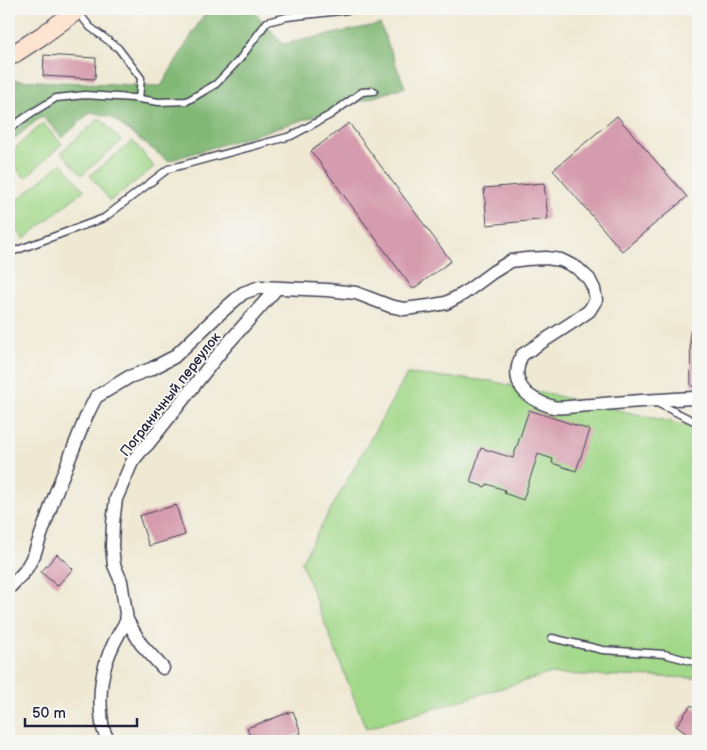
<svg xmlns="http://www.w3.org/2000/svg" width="707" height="750" viewBox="0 0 707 750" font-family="'Balsamiq Sans',sans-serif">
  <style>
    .green { fill: #a2d889; stroke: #627d62 }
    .forest { fill: #81b875; stroke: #526d58 }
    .building { fill: #d59bae }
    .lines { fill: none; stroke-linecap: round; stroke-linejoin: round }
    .lane-casing { stroke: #414052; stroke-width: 9 }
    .street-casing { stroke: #414052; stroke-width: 15 }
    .secondary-casing { stroke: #414052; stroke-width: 20 }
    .lane { stroke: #fff; stroke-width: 6 }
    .street { stroke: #fff; stroke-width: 12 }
    .secondary { stroke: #fde4d0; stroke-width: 18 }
    .labels { text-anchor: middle; stroke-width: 4; stroke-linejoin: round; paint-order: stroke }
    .street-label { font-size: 14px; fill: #22223b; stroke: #f6f6f2 }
  </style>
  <rect width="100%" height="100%" fill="#f6f6f2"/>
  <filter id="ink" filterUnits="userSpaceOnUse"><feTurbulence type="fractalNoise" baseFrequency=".02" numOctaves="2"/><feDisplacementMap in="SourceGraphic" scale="10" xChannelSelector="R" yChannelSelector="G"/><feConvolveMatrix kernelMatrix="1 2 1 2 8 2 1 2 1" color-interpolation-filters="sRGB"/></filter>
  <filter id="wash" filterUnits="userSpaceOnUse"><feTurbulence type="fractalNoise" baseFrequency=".0096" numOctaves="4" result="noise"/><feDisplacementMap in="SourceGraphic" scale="20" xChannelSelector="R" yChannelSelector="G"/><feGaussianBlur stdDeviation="1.12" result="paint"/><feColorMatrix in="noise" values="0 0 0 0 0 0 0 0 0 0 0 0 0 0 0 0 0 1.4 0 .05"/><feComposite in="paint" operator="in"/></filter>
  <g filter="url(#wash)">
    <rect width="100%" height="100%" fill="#efe9d4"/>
    <path class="green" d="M100,118L121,141L82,175L61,152Z
      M43,123L62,144L25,178L9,160V154Z
      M133,141L154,167L110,201L90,175Z
      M62,163L84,190L24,239L9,220V207Z
      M407,374L491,381L698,428L697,678L548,674L366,729L301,562Z"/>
    <path class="forest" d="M209,9H252L283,44L380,24L405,87L303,120L168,161L111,117L91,112L62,138L42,116L9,143V83L12,80L161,86L206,11Z"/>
    <g id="blocks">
      <path class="building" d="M44,55L96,58L95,79L43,76Z
        M617,116L687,197L622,251L553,170Z
        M349,123L451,261L413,289L311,151Z
        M544,183L548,219L487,225L484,188Z
        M698,332V386H691L690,333Z
        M529,410L590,430L576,471L552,463L553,459L538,454L523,500L504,493L505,490L487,484L485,487L470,482L481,448L513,458Z
        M176,505L185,535L149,546L139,516Z
        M57,554L73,569L57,586L41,572Z
        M691,705L698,710V732L694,739L676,726Z
        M293,711L301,733L279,741H252L247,728Z"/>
    </g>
  </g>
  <g filter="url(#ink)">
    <use href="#blocks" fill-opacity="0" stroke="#414052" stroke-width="1"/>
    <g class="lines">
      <g class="lane-casing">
        <path id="lane" d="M77,11L90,27L118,48L141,78L139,99
          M9,129L30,114L56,98L85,95L133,98L159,102L187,101L216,84L239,60L267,22L287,17L358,9
          M9,253L104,218L168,169L291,136L330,115L362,92L374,91
          M655,402L698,423
          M552,638L603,650L664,654L698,663"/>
      </g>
      <g class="street-casing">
        <path id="street" d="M9,588L25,571L34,555L56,492L86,417L96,397L129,377L151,369L174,357L218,315L243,293L260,287L327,290L356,293L390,306L404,309L429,306L446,303L463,294L493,272L511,261L526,259L546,258L561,260L577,268L589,279L594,289L596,300L589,311L573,322L522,355C508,384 527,399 553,407C562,409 582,405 591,405C627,402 662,399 698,398
          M163,668L141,644L127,620L121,581L114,565L112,546L113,523L116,499L132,462L140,452L148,444L222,350L277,288
          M109,741C102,730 102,725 101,712C98,675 108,650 127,620"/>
      </g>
      <g class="secondary-casing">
        <path id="secondary" d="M9,57L43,35L79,9"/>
      </g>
      <use href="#lane" class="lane"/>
      <use href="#street" class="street"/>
      <use href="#secondary" class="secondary"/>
    </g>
  </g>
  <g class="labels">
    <g class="street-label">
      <text transform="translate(170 394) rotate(-52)" y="5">Пограничный переулок</text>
    </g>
  </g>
  <rect width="707" height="750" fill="none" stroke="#f6f6f2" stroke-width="30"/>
  <path d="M25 718v8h112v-8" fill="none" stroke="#22223b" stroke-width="2.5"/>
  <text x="32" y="718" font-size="15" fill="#22223b" stroke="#f6f6f2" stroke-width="4" paint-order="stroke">50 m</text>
</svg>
